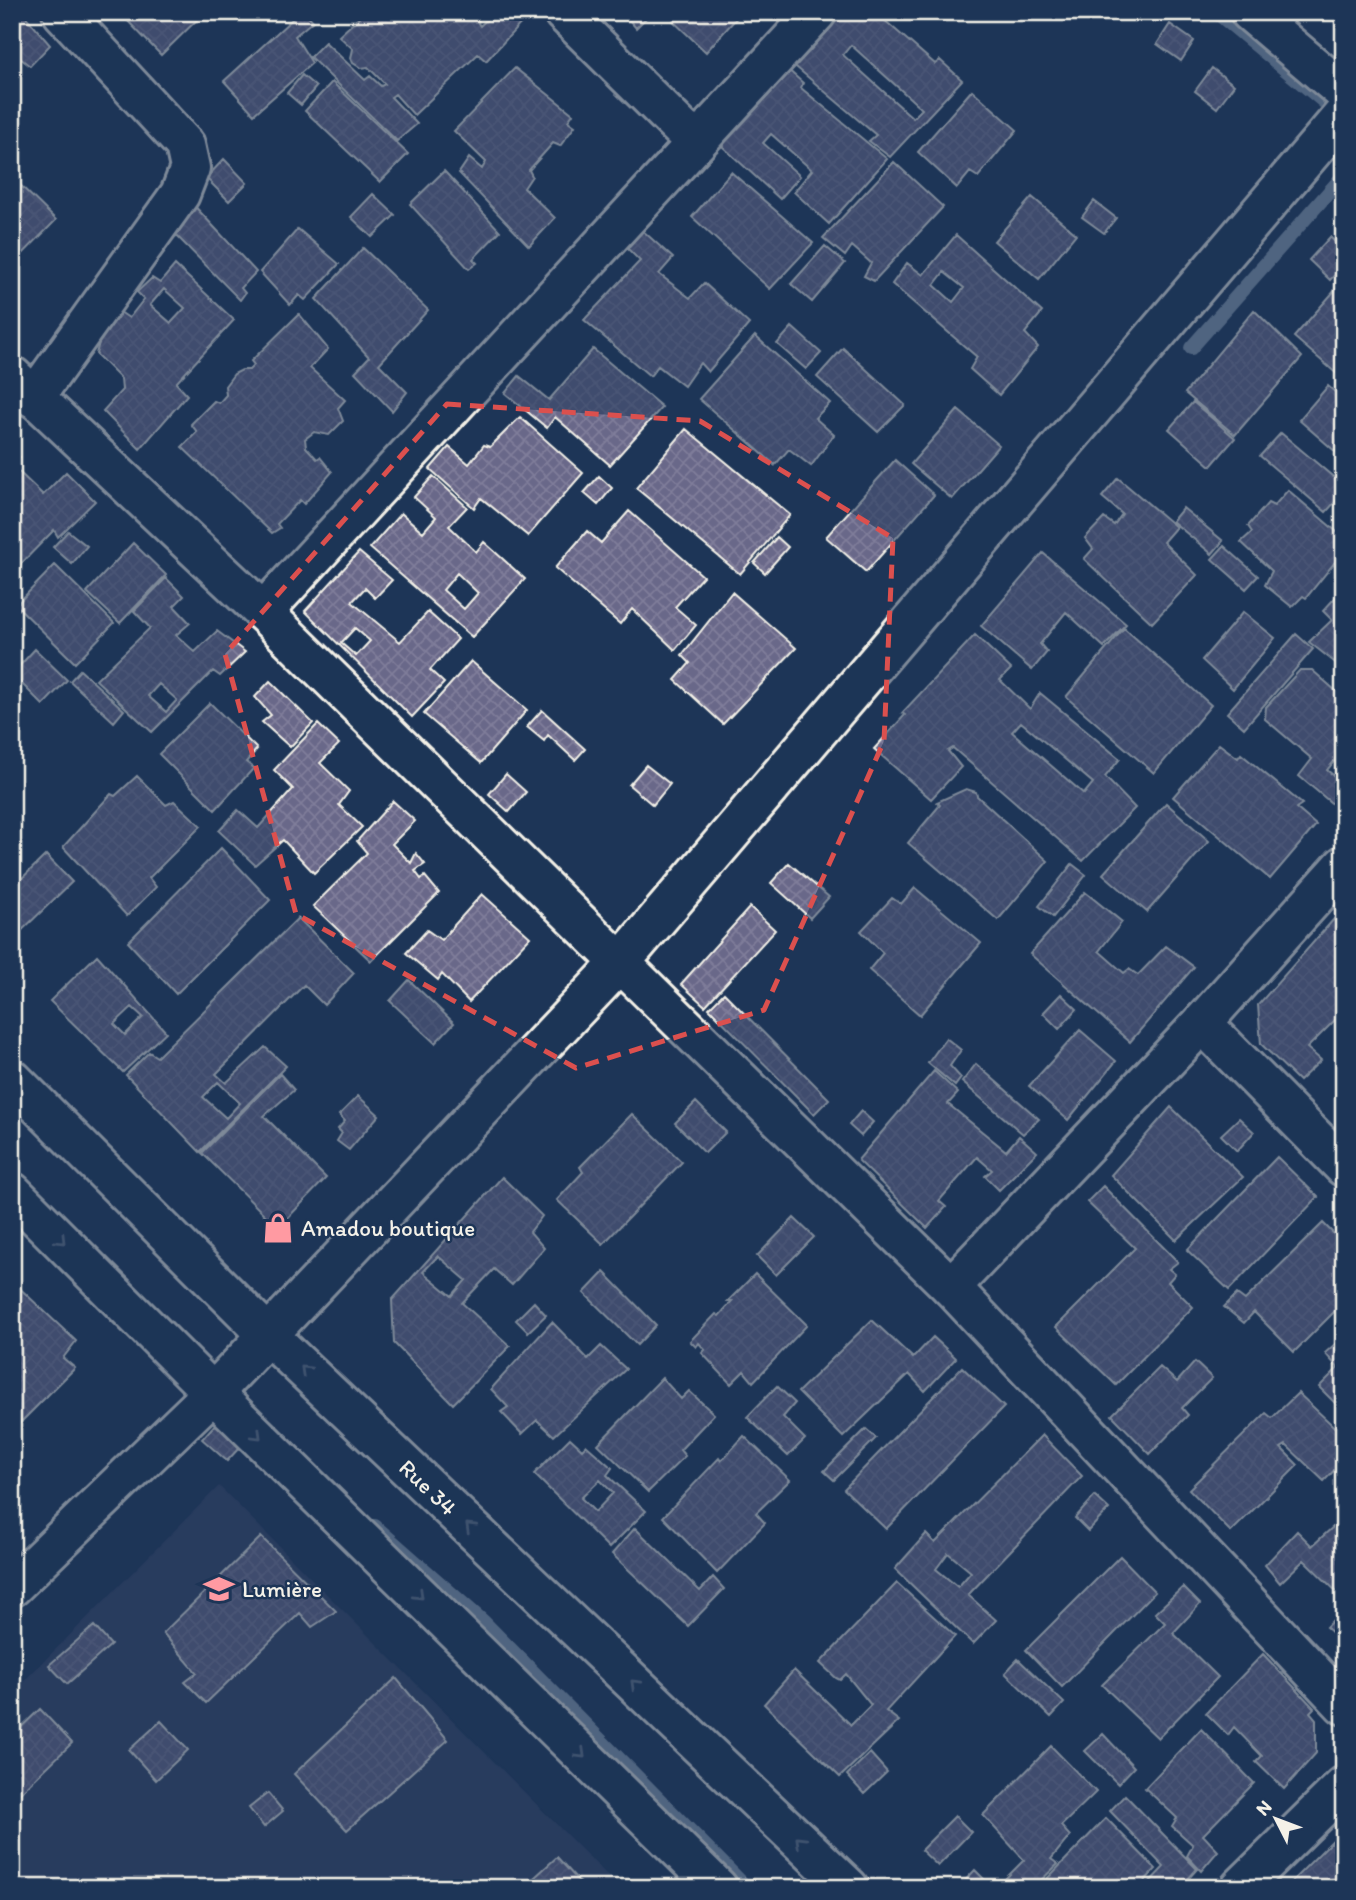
<svg xmlns="http://www.w3.org/2000/svg" width="1356" height="1900" viewBox="0 0 1356 1900" font-family="Itim,sans-serif">
  <style>
    .built { fill: #344466 }
    .lines { fill: none; stroke-linecap: round; stroke-linejoin: round }
    .stream { stroke: #8c9eb1; stroke-width: 14 }
    .building { fill: url(#building-cross-hatch); stroke: #f4f1e8; stroke-width: 2; fill-rule: evenodd }
    .minor-casing { stroke: #f4f1e8; stroke-width: 44 }
    .minor { stroke: #1d3557; stroke-width: 38 }
    .oneway { stroke: #68778a }
    .marked { fill: none; stroke: #dc504e; stroke-width: 5; stroke-dasharray: 14 9; stroke-linejoin: round }
    .labels { text-anchor: middle; stroke-width: 5; stroke-linejoin: round; paint-order: stroke }
    .poi-label { font-size: 23px; fill: #f4f1e8; stroke: #1d3557; text-anchor: start }
    .street-label { font-size: 23px; fill: #f4f1e8; stroke: #1d3557 }
  </style>
  <defs>
    <pattern id="building-cross-hatch" width="8" height="8" patternUnits="userSpaceOnUse" patternTransform="scale(1.75)"><rect width="8" height="8" fill="#696789"/><path d="M0 0l8 8M0 8l8-8" fill="none" stroke="#7f7d9a"/></pattern>
  </defs>
  <rect width="100%" height="100%" fill="#1d3557"/>
  <filter id="ink" filterUnits="userSpaceOnUse"><feTurbulence type="fractalNoise" baseFrequency=".0143" numOctaves="2"/><feDisplacementMap in="SourceGraphic" scale="14" xChannelSelector="R" yChannelSelector="G"/><feConvolveMatrix kernelMatrix="1 2 1 2 8 2 1 2 1" color-interpolation-filters="sRGB"/></filter>
  <g filter="url(#ink)">
    <path class="built" d="M219,1486L620,1888H12V1693Z"/>
    <g class="lines">
      <path class="stream" d="M1216,12L1341,116
        M1191,348L1344,175
        M375,1526L483,1621L747,1888"/>
    </g>
    <path class="building" d="M16,12H22L50,45L30,66L20,58L12,66V15Z
      M119,12H205L161,55Z
      M300,12H305L313,21L295,36L312,63L254,114L224,81Z
      M365,12H482L478,23L480,26L495,12H516L524,20L486,61L478,54L414,115L395,94L391,97L417,124L397,141L310,57L325,42L365,80L370,76L381,86L385,84L368,67L361,68L353,63L351,58L353,49L339,36Z
      M622,12H652L636,28Z
      M680,12H742L706,52L673,21Z
      M824,12H875L935,64L940,60L962,80L890,157L869,141L876,135L783,56ZM851,45L922,109L913,118L843,55Z
      M1170,24L1194,41L1181,61L1157,44Z
      M777,60L803,83L801,88L887,159L829,224L794,192L812,170L771,134L763,143L800,176L780,199L712,137Z
      M515,68L573,114L568,121L575,126L560,146L553,143L529,170L532,176L524,188L555,218L529,246L459,173L469,158L482,169L486,162L454,131Z
      M1212,68L1234,85L1217,108L1195,91Z
      M302,75L316,87L301,105L287,93Z
      M332,82L408,154L380,182L305,111Z
      M972,90L1017,130L978,177L970,172L957,188L918,152Z
      M224,159L247,183L229,201L206,178Z
      M894,162L943,207L874,281L864,276L871,263L852,246L845,256L823,238Z
      M444,171L500,231L473,259L477,263L469,269L410,204Z
      M731,172L813,243L770,289L692,217Z
      M12,177L56,220L12,265Z
      M373,194L395,215L372,237L351,217Z
      M1032,197L1076,234L1039,279L994,241Z
      M189,200L256,272L241,288L245,293L240,300L165,224Z
      M1094,201L1116,218L1104,233L1082,217Z
      M298,229L339,264L305,300L299,295L290,305L260,272Z
      M642,230L673,258L659,274L690,298L704,283L749,324L708,372L700,363L684,386L658,366L650,376L584,320L640,261L625,246Z
      M956,235L1042,312L1025,333L1038,347L999,395L970,369L977,357L892,284L907,263L923,275ZM944,272L964,288L953,302L934,285Z
      M1330,237L1344,250V265L1330,280L1309,260Z
      M825,246L845,263L812,302L791,284Z
      M363,248L428,310L379,364L407,392L392,411L355,372L369,357L316,299Z
      M175,265L234,320L176,383L187,395L140,449L103,411L122,390L121,379L96,354L101,335L120,312L129,318L144,299L137,292L152,278L160,283ZM164,289L185,308L171,323L150,305Z
      M1344,280V380L1294,337Z
      M1254,310L1302,357L1235,435L1185,393Z
      M299,314L328,349L310,368L345,400L338,408L343,421L329,435L314,432L305,439L306,447L317,459L320,457L332,472L304,504L300,500L277,524L280,528L272,533L182,447L197,432L191,424L214,401L219,403L226,395L225,386L234,374L242,370H249L254,365L251,361Z
      M792,327L821,353L806,369L777,344Z
      M755,336L830,403L815,418L834,435L811,466L789,449L775,465L699,399Z
      M843,348L905,405L878,432L817,377Z
      M593,349L662,407L610,465L555,417L547,428L505,393L519,376L549,400Z
      M1328,386L1344,400V459L1299,420Z
      M1193,402L1235,438L1211,466L1169,429Z
      M958,410L999,445L952,499L911,464Z
      M520,417L583,473L528,536L481,498L474,508L430,469L449,447L469,464L484,445L490,447Z
      M686,429L790,515L740,574L636,488Z
      M1281,433L1344,486V508L1336,501L1326,512L1260,456Z
      M12,450L20,457L12,466Z
      M895,460L934,495L866,572L826,537Z
      M17,470L43,495L66,472L95,501L58,537L54,530L12,573V476Z
      M433,476L467,507L449,526L476,552L484,542L525,579L472,637L370,548L401,513L423,532L436,517L414,497ZM457,573L478,593L464,609L443,590Z
      M599,476L612,488L598,505L584,493Z
      M1118,478L1176,527L1163,542L1197,575L1152,623L1084,559L1093,549L1085,538L1104,518L1114,525L1122,514L1102,497Z
      M1288,490L1344,538V551L1306,598L1303,596L1292,607L1265,585L1272,571L1241,542L1252,532L1248,526L1268,503L1274,506Z
      M1183,508L1223,541L1212,554L1172,521Z
      M629,511L703,576L675,607L696,625L675,650L632,609L620,624L555,568L587,531L601,543Z
      M68,531L87,546L72,564L53,547Z
      M777,537L788,547L765,573L754,563Z
      M133,543L166,575L120,623L87,592Z
      M1224,546L1258,576L1246,589L1212,559Z
      M359,552L392,580L375,598L365,588L352,602L400,642L428,612L458,639L430,670L444,683L412,717L305,611ZM355,628L370,641L356,656L341,643Z
      M1043,553L1126,624L1104,647L1066,612L1040,644L1047,652L1032,670L981,626Z
      M55,565L114,623L75,663L16,605Z
      M166,578L184,596L174,606L190,623L176,635L195,652L217,631L245,652L220,676L213,671L152,732L96,680L150,628L134,611ZM159,684L177,700L166,712L148,696Z
      M1344,588V659L1338,665L1309,642L1332,620L1323,611Z
      M732,592L796,648L723,724L675,680L690,663L682,655Z
      M1243,612L1275,638L1233,689L1202,660Z
      M1124,628L1211,705L1154,773L1066,697Z
      M1296,634L1313,649L1244,728L1227,713Z
      M975,635L1011,669L1000,680L1030,709L1040,693L1120,759L1105,777L1135,808L1083,861L953,748L948,751L961,767L931,799L874,749L905,715L902,713ZM1021,722L1093,783L1084,794L1012,732Z
      M35,649L67,680L43,705L12,674Z
      M471,661L527,710L481,763L424,714Z
      M80,670L124,710L114,722L70,681Z
      M1300,670H1312L1344,698V756L1340,754L1327,770L1344,784V796L1335,806L1299,776L1312,759L1265,719L1266,707Z
      M270,681L313,723L290,747L262,722L271,715L255,697Z
      M210,703L257,749L246,762L254,768L215,810L159,754Z
      M542,710L585,749L575,760L548,735L544,741L527,727Z
      M318,724L339,744L320,763L349,791L339,805L362,827L314,873L283,840L255,865L219,831L238,810L258,828L293,789L274,770Z
      M1219,744L1238,758L1241,754L1302,804L1296,808L1316,825L1270,879L1173,797Z
      M646,765L670,784L653,805L629,785Z
      M506,774L526,792L509,812L489,794Z
      M137,776L166,805L174,801L201,826L149,878L156,887L127,916L63,847L111,794L115,796Z
      M966,789L976,792L977,796L1048,861L998,920L908,843L940,805L937,802Z
      M393,801L415,821L392,844L411,863L416,853L425,864L415,871L421,879L425,876L439,893L371,961L313,906L367,853L357,841Z
      M1166,803L1209,841L1147,912L1103,874Z
      M221,848L270,900L176,994L128,942Z
      M46,855L72,882L12,940V888Z
      M789,863L829,897L810,918L771,883Z
      M1072,864L1086,875L1053,917L1039,906Z
      M915,888L981,943L920,1015L869,970L883,953L861,931L892,898L901,904Z
      M1085,892L1122,922L1099,951L1124,973L1129,969L1138,975L1166,946L1194,967L1130,1042L1030,954Z
      M482,894L530,937L469,1002L442,974L438,980L406,953L427,930L441,940Z
      M750,907L775,930L705,1006L681,984Z
      M298,918L354,973L324,1005L304,985L216,1074L226,1083L265,1047L286,1066L200,1152L126,1075L149,1052L157,1057ZM218,1082L240,1103L226,1118L203,1097Z
      M1334,919L1344,928V1011L1307,1048L1321,1060L1299,1081L1261,1044L1258,1005Z
      M97,955L166,1032L123,1072L50,1001ZM132,1007L143,1017L125,1035L114,1024Z
      M409,980L454,1023L435,1043L390,1001Z
      M724,993L829,1099L814,1114L709,1008Z
      M1061,994L1077,1009L1059,1029L1043,1013Z
      M1080,1030L1116,1061L1068,1120L1029,1086Z
      M946,1038L961,1050L950,1066L961,1078L955,1086L928,1063Z
      M976,1064L1039,1119L1023,1134L962,1082Z
      M934,1071L958,1093L948,1104L1006,1151L1019,1136L1037,1152L999,1190L985,1176L992,1170L977,1157L939,1201L946,1207L927,1228L858,1160Z
      M280,1074L294,1090L264,1116L326,1178L278,1228L202,1153Z
      M358,1096L379,1115L349,1150L337,1141L342,1133L338,1129L345,1121L339,1115Z
      M696,1102L726,1132L705,1153L675,1123Z
      M1171,1107L1243,1177L1176,1240L1111,1175Z
      M861,1111L873,1122L861,1136L849,1125Z
      M632,1114L682,1162L603,1244L557,1200L583,1172L580,1167Z
      M1239,1118L1254,1132L1237,1151L1221,1135Z
      M1277,1157L1318,1197L1229,1290L1187,1250Z
      M502,1177L542,1216L530,1232L544,1248L512,1285L494,1269L462,1303L510,1346L453,1404L394,1343L392,1300ZM438,1256L466,1280L452,1296L423,1272Z
      M1103,1186L1178,1262L1169,1269L1175,1274L1168,1282L1193,1307L1116,1385L1056,1327L1135,1248L1087,1202Z
      M794,1218L814,1237L776,1275L757,1256Z
      M1323,1223L1344,1244V1302L1294,1352L1254,1312L1244,1323L1224,1307L1237,1294L1245,1300Z
      M604,1272L656,1325L637,1345L584,1293Z
      M755,1274L807,1325L753,1382L744,1371L731,1384L702,1353L705,1350L699,1343L696,1347L690,1341L716,1314L719,1316L732,1301H728Z
      M12,1281L76,1341L63,1358L75,1368L12,1431Z
      M534,1302L546,1315L528,1332L516,1320Z
      M872,1320L913,1358L933,1337L956,1358L925,1391L909,1374L843,1437L798,1392Z
      M552,1322L588,1359L601,1346L626,1369L554,1436L537,1420L522,1434L501,1412L508,1407L491,1389Z
      M1344,1336V1412L1319,1387L1338,1368L1325,1353Z
      M1195,1362L1212,1378L1182,1408L1188,1415L1150,1454L1112,1415L1160,1367L1177,1382Z
      M962,1367L1004,1407L886,1529L844,1489Z
      M662,1378L681,1399L689,1391L714,1414L680,1450L685,1456L648,1492L598,1444Z
      M777,1386L795,1403L783,1417L805,1439L788,1456L747,1417Z
      M1298,1393L1344,1436V1460L1324,1481L1286,1445L1281,1448L1298,1465L1231,1532L1189,1489L1266,1413L1272,1418Z
      M227,1411L252,1434L227,1461L202,1439Z
      M866,1429L876,1438L834,1480L824,1471Z
      M1042,1435L1082,1476L968,1595L996,1620L973,1644L895,1569L926,1534L935,1543ZM948,1553L971,1572L958,1587L936,1569Z
      M744,1436L790,1480L756,1513L765,1523L717,1573L663,1517L719,1458L721,1461Z
      M570,1438L582,1449L586,1445L612,1468L607,1475L646,1511L609,1548L534,1474ZM600,1480L613,1493L595,1512L581,1498Z
      M1095,1496L1109,1509L1088,1531L1075,1518Z
      M1344,1517V1599L1304,1560L1280,1583L1265,1565L1297,1531L1312,1546Z
      M635,1528L700,1591L713,1577L724,1589L688,1626L612,1554Z
      M261,1537L336,1611L312,1627L300,1613L206,1703L185,1682L197,1673L163,1633Z
      M1120,1556L1155,1592L1062,1687L1026,1650Z
      M897,1583L955,1636L886,1711L899,1721L840,1777L764,1704L794,1670L851,1725L871,1705L846,1674L840,1680L836,1678L820,1663Z
      M1183,1587L1200,1604L1173,1633L1218,1677L1158,1738L1102,1685L1165,1623L1155,1613Z
      M1339,1614L1344,1618L1343,1642L1326,1627Z
      M94,1626L111,1645L67,1684L49,1665Z
      M1263,1654L1314,1708L1310,1712L1316,1719V1753L1284,1789L1256,1762L1262,1756L1234,1727L1228,1735L1206,1713Z
      M1018,1659L1064,1703L1051,1717L1005,1673Z
      M396,1678L448,1740L347,1830L294,1774Z
      M40,1709L72,1743L12,1801V1736Z
      M161,1721L188,1750L156,1780L129,1750Z
      M1201,1729L1254,1783L1203,1835L1218,1851L1201,1871L1187,1856L1193,1845L1172,1826L1177,1818L1145,1788Z
      M1103,1734L1134,1767L1118,1784L1085,1751Z
      M1051,1746L1096,1792L1061,1826L1070,1836L1051,1859L1058,1864L1033,1888H1000L998,1886L1024,1860L983,1815Z
      M870,1753L887,1772L864,1794L847,1775Z
      M268,1793L283,1811L264,1827L249,1808Z
      M1125,1795L1197,1869L1180,1888H1144L1164,1867L1110,1811Z
      M955,1816L971,1832L938,1866L921,1850Z
      M1106,1818L1156,1869L1138,1888H1042L1040,1886Z
      M1344,1829V1888H1285Z
      M557,1857L585,1888H523Z
      M975,1870L993,1888H958Z"/>
    <g class="lines">
      <g class="minor-casing">
        <g id="minor">
          <path d="M563,12L696,143"/>
          <path d="M1250,12L1344,92"/>
          <path d="M12,376L263,612L951,1287L1344,1705"/>
          <path d="M34,398L180,194L190,168L185,145L62,12"/>
          <path d="M263,612L817,12"/>
          <path d="M1202,1023L1344,1167"/>
          <path id="s1" d="M12,1079L268,1335L849,1888"/>
          <path d="M12,1192L213,1393L718,1888"/>
          <path d="M951,1287L1202,1023L1344,865"/>
          <path d="M12,1587L213,1393L621,962L1344,114"/>
          <path d="M1240,1888L1344,1786"/>
        </g>
      </g>
      <use href="#minor" class="minor"/>
    </g>
    <defs><path id="oneway-chevron" d="M-2-3.5L2.5 0L-2 3.5" fill="none" stroke-width="1.6" stroke-linecap="round" stroke-linejoin="round" transform="scale(1.75)"/></defs>
    <g class="oneway">
      <use href="#oneway-chevron" transform="translate(61 1240) rotate(45)"/>
      <use href="#oneway-chevron" transform="translate(305 1370) rotate(-136)"/>
      <use href="#oneway-chevron" transform="translate(257 1435) rotate(44)"/>
      <use href="#oneway-chevron" transform="translate(470 1527) rotate(-136)"/>
      <use href="#oneway-chevron" transform="translate(419 1595) rotate(44)"/>
      <use href="#oneway-chevron" transform="translate(635 1684) rotate(-136)"/>
      <use href="#oneway-chevron" transform="translate(581 1754) rotate(44)"/>
      <use href="#oneway-chevron" transform="translate(800 1841) rotate(-136)"/>
    </g>
  </g>
  <path d="M0 0H1356V1900H0ZM447,404L700,421L893,538L884,741L764,1010L576,1068L296,914L225,654Z" fill="#1d3557" fill-opacity=".55" fill-rule="evenodd"/>
  <path class="marked" d="M447,404L700,421L893,538L884,741L764,1010L576,1068L296,914L225,654Z"/>
  <defs>
    <g id="shop-bare" transform="scale(2.415)"><path d="M-5-2.5h2.3a2.7 3.5 0 0 1 5.4 0H5L5.5 6h-11ZM-1.5-2.5h3a1.5 2.3 0 0 0-3 0Z" fill="#ff9aa2" stroke="#1d3557" stroke-width="2.5" paint-order="stroke"/></g>
    <g id="school-bare" transform="scale(2.415)"><path d="M0-5L7-2L0 1L-7-2ZM-4 1L0 2.5L4 1V4Q0 6-4 4Z" fill="#ff9aa2" stroke="#1d3557" stroke-width="2.5" paint-order="stroke"/></g>
  </defs>
  <g fill-rule="evenodd">
    <use href="#shop-bare" x="278" y="1228"/>
    <use href="#school-bare" x="219" y="1589"/>
  </g>
  <g class="labels">
    <g class="poi-label">
      <text x="301" y="1236">Amadou boutique</text>
      <text x="242" y="1597">Lumière</text>
    </g>
    <g class="street-label">
      <text dy="8" stroke="none"><textPath href="#s1" startOffset="583">Rue 34</textPath></text>
    </g>
  </g>
  <rect width="1356" height="1900" fill="none" stroke="#1d3557" stroke-width="42"/>
  <rect x="21" y="21" width="1314" height="1858" fill="none" stroke="#f4f1e8" stroke-width="2.5" filter="url(#ink)"/>
  <g transform="translate(1276 1819) rotate(312)" stroke="#1d3557" stroke-width="5" paint-order="stroke">
  <path d="M0-5L12 26L0 18L-12 26Z" fill="#f4f1e8"/>
  <text y="-10" font-size="19" font-weight="bold" text-anchor="middle" fill="#f4f1e8">N</text>
  </g>
</svg>
